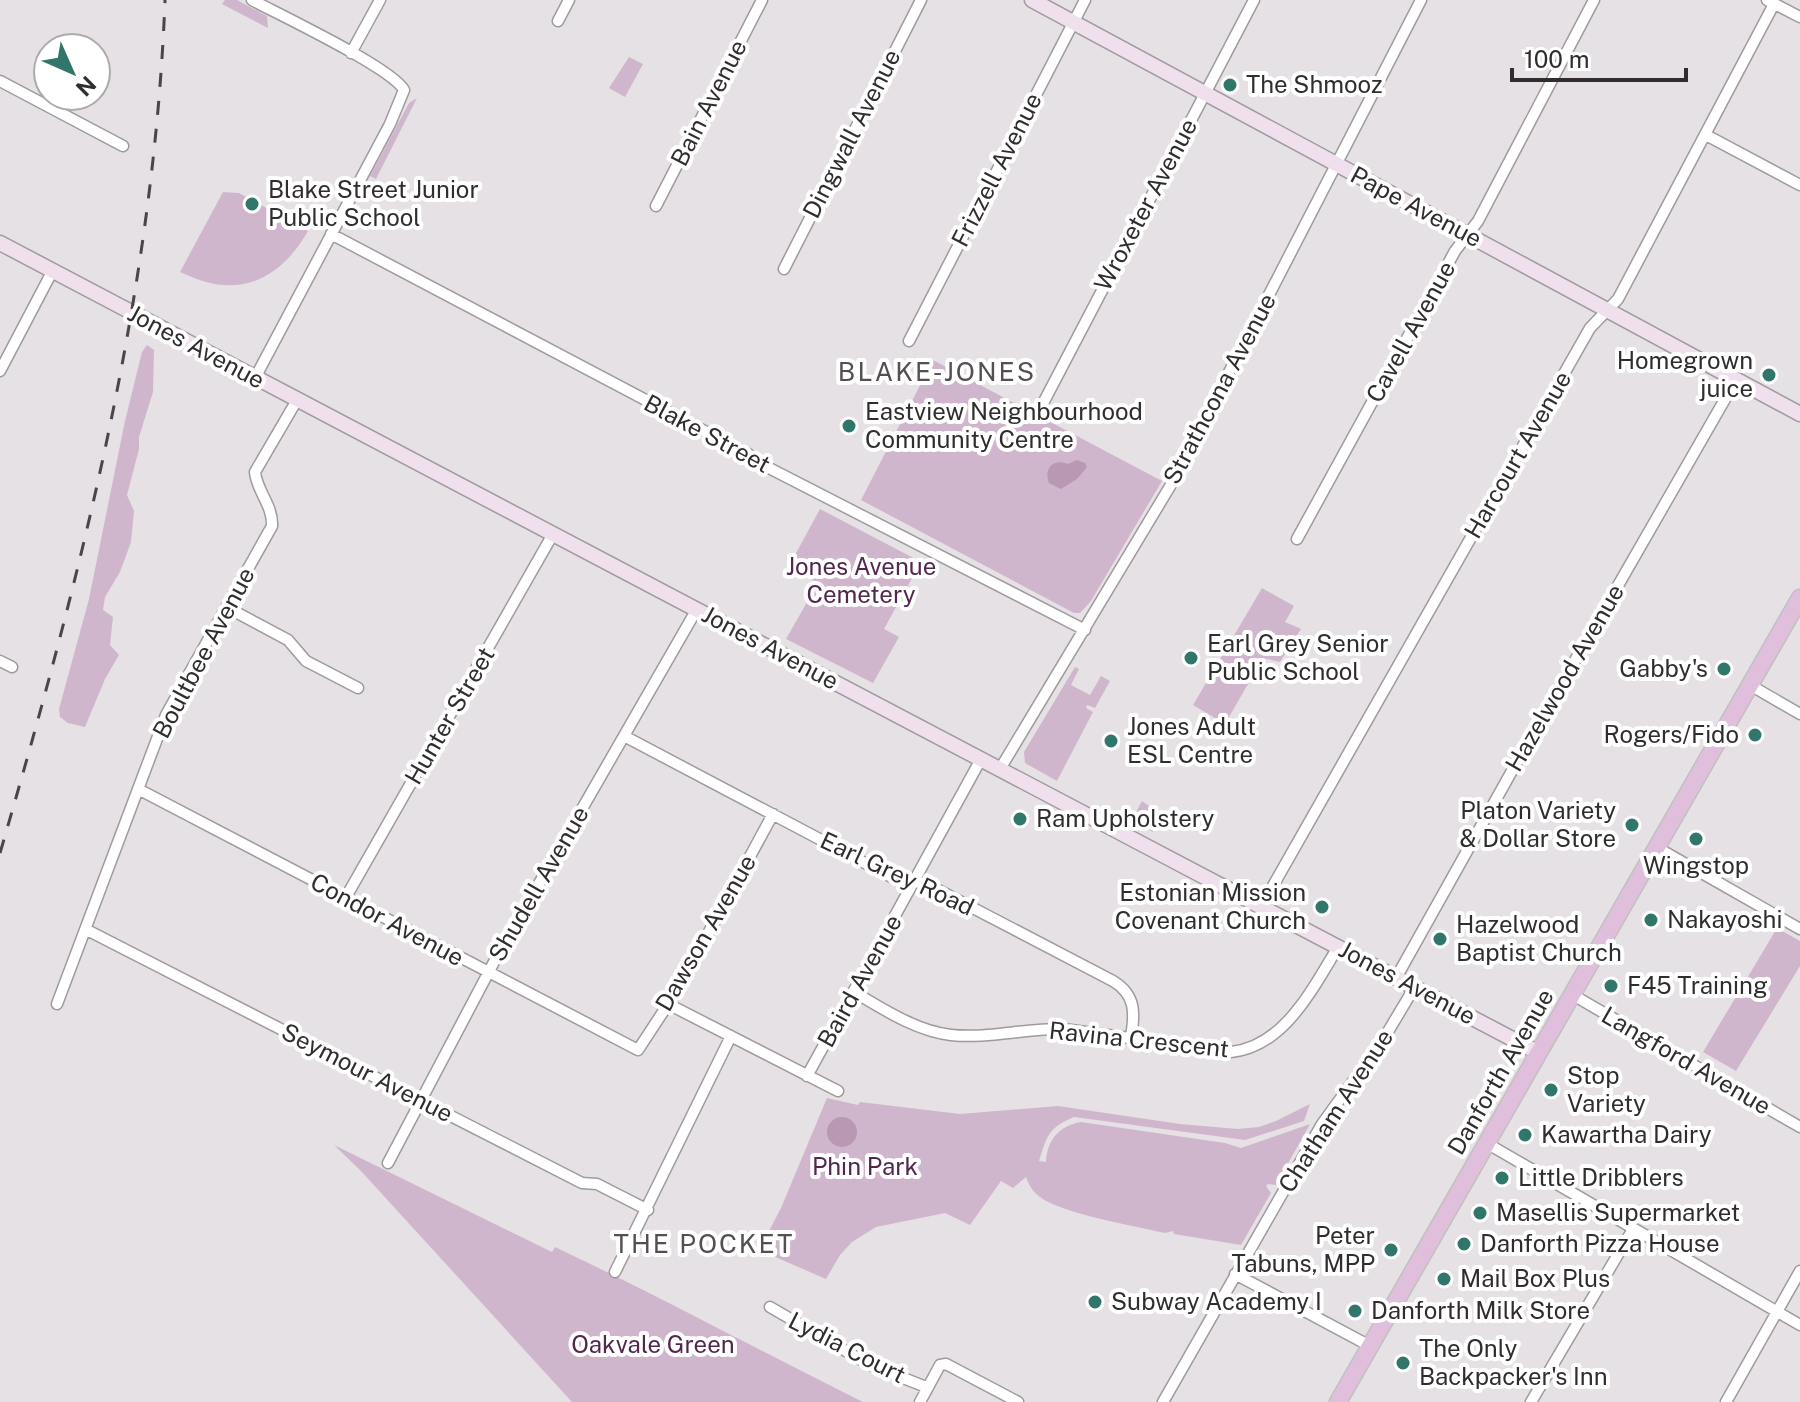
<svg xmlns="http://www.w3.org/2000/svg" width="1800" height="1402" viewBox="0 0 1800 1402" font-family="'Public Sans',sans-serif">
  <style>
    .green { fill: #d0b6cc }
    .water { fill: #b898b3 }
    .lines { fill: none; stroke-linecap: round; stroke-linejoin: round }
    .street-casing { stroke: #9f9a9e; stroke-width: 13 }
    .secondary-casing { stroke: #9f9a9e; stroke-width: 17 }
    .primary-casing { stroke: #c1c0c0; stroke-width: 19 }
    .street { stroke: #fff; stroke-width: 10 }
    .secondary { stroke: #f0dfed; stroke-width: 14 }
    .primary { stroke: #e0bfdc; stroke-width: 16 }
    .rail { stroke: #494648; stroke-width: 3; stroke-dasharray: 14 14; stroke-linecap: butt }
    .poi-dot { fill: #30766a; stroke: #fff; stroke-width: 3 }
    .labels { text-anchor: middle; stroke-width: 8; stroke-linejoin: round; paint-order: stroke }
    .poi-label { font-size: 24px; fill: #2f2d2e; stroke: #fff; text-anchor: start }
    .street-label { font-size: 24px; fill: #2f2d2e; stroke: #fff }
    .park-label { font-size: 24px; fill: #51274d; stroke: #fff }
    .neighbourhood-label { font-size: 26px; letter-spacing: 2px; fill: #534f52; stroke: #fff }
  </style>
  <rect width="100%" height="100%" fill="#e6e1e5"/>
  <path class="green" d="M225,0H237L267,16L268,28L222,4Z
    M629,57L643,64L625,97L609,88Z
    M417,98L376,179L370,176L409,103Z
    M223,192L239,193L308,231C287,268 255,293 210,283C200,281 190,276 180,272Z
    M147,345L154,350L153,392L139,437V449L127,495L134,511L131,542L120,572L105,597L103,610L113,617L110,645L119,655L105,679L85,727L68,723L60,717L59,709L89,599L125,421L142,352Z
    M933,360L1162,481L1091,601L1080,613H1074L861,500Z
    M820,509L921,562L884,629L899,637L873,683L786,639L818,583L789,566Z
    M1262,588L1294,606L1285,622L1301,629L1280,662L1263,658L1225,724L1193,705Z
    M1075,667L1079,669L1071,685L1090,695L1101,676L1110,681L1095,708L1087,705L1086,708L1093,712L1057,781L1025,763L1024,752Z
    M1142,801L1161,815L1153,832L1132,820Z
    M1777,928L1800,941V966L1736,1071L1703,1052Z
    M827,1098L858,1105L860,1102L960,1114L1058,1106L1180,1124L1238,1129L1259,1127L1276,1121L1310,1104L1304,1121L1245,1140L1074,1117C1048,1128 1047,1136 1039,1161L1046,1162C1047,1140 1059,1126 1081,1122L1225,1143L1241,1148L1310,1124L1276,1185L1268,1184L1266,1186L1271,1193L1241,1245L1174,1234L1173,1231L1165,1233C1135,1226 1063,1214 1040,1197C1032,1191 1029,1185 1026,1177L1013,1188L1001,1181L970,1225L945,1213L876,1227L852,1242L840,1255L826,1279L759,1250L781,1208Z
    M334,1145L552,1252L555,1247C659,1296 760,1351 863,1402H572L361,1171Z"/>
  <path class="water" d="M1077,460L1085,463L1087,467L1077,479L1061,489L1049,483C1043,468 1054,458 1068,464Z
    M827 1132a15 15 0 1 1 30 0a15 15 0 1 1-30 0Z"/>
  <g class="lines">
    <g class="street-casing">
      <path id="street" d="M252,0C280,15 392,68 404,90L390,124L255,378
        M1767,0L1800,17
        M558,21L569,0
        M351,53L380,0
        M0,81L123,146
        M1706,135L1800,185
        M656,206L762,0
        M331,234L748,454L771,469L1085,630
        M784,269L921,0
        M909,341L1085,0
        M0,371L53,270
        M1039,411L1254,0
        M1297,539L1455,251L1478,221L1594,0
        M228,608L288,640L306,661L358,688
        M0,661L12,667
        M1750,685L1800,714
        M624,736L899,881L925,883L1113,981C1136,995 1135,1013 1131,1037
        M1000,769L1172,483L1421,0
        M138,789L638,1050L678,989L773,814
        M1656,847L1800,929
        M346,897L553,534
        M1261,907L1590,328L1618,299L1774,4
        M87,930L582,1183L597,1184L648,1210
        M1396,978L1527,744L1736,380
        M854,992C883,1009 916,1031 951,1035C988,1039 1026,1028 1064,1029L1231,1052C1284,1047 1313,988 1338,947
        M1573,995L1800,1127
        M57,1004L166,715L272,526C273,505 257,492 255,472L297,400
        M668,1004L838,1091
        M807,1076L981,759
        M1488,1144L1800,1325
        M388,1163L495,960L697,609
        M615,1272L731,1036
        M1235,1274L1370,1346
        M770,1307L868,1364L926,1387
        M920,1402L940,1365L946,1364L1018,1402
        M1163,1402L1322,1124L1383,1040L1414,988
        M1531,1402L1633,1229
        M1726,1402L1800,1271"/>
    </g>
    <g class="secondary-casing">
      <path id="secondary" d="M1032,0L1800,414
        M0,243L1539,1053"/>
    </g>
    <g class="primary-casing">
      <path id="primary" d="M1338,1402L1800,598"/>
    </g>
    <use href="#street" class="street"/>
    <use href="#secondary" class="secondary"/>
    <use href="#primary" class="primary"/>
    <path class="rail" d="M0,853C81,575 154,291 165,0"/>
  </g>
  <g class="poi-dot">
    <circle cx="1230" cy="85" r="8"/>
    <circle cx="252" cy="204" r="8"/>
    <circle cx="1769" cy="375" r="8"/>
    <circle cx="849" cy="426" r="8"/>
    <circle cx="1191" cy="658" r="8"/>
    <circle cx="1724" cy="669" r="8"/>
    <circle cx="1755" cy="735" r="8"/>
    <circle cx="1111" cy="741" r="8"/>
    <circle cx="1020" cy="819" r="8"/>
    <circle cx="1632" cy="825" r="8"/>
    <circle cx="1696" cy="839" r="8"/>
    <circle cx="1322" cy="907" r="8"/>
    <circle cx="1651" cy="920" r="8"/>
    <circle cx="1440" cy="939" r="8"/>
    <circle cx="1611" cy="986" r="8"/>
    <circle cx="1551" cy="1090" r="8"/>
    <circle cx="1525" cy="1135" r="8"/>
    <circle cx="1502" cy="1178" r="8"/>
    <circle cx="1480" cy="1213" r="8"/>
    <circle cx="1464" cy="1244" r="8"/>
    <circle cx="1391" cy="1250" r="8"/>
    <circle cx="1444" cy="1279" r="8"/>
    <circle cx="1095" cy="1302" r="8"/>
    <circle cx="1355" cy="1311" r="8"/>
    <circle cx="1403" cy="1363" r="8"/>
  </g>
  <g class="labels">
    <g class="poi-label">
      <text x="1246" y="93">The Shmooz</text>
      <text x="268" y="198">Blake Street Junior<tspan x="268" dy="28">Public School</tspan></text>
      <text x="1753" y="369" text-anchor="end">Homegrown<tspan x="1753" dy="28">juice</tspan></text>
      <text x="865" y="420">Eastview Neighbourhood<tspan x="865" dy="28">Community Centre</tspan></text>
      <text x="1207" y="652">Earl Grey Senior<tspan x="1207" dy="28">Public School</tspan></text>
      <text x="1708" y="677" text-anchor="end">Gabby's</text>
      <text x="1127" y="735">Jones Adult<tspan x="1127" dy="28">ESL Centre</tspan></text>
      <text x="1739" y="743" text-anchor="end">Rogers/Fido</text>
      <text x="1616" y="819" text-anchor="end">Platon Variety<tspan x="1616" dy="28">&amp; Dollar Store</tspan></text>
      <text x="1036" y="827">Ram Upholstery</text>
      <text x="1696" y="874" text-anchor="middle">Wingstop</text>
      <text x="1306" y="901" text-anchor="end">Estonian Mission<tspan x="1306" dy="28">Covenant Church</tspan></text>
      <text x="1667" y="928">Nakayoshi</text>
      <text x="1456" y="933">Hazelwood<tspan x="1456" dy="28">Baptist Church</tspan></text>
      <text x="1627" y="994">F45 Training</text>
      <text x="1567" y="1084">Stop<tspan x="1567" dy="28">Variety</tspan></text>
      <text x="1541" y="1143">Kawartha Dairy</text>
      <text x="1518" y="1186">Little Dribblers</text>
      <text x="1496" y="1221">Masellis Supermarket</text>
      <text x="1375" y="1244" text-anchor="end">Peter<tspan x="1375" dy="28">Tabuns, MPP</tspan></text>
      <text x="1480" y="1252">Danforth Pizza House</text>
      <text x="1460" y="1287">Mail Box Plus</text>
      <text x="1111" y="1310">Subway Academy I</text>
      <text x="1371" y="1319">Danforth Milk Store</text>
      <text x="1419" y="1357">The Only<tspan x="1419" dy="28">Backpacker's Inn</tspan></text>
    </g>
    <g class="street-label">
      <text transform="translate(709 103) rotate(-63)" y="8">Bain Avenue</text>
      <text transform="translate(852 134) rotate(-63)" y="8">Dingwall Avenue</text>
      <text transform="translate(997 170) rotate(-63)" y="8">Frizzell Avenue</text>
      <text transform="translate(1146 205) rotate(-62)" y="8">Wroxeter Avenue</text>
      <text transform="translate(1416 207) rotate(28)" y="8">Pape Avenue</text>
      <text transform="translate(1411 332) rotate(-61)" y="8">Cavell Avenue</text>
      <text transform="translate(196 347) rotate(28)" y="8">Jones Avenue</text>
      <text transform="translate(1220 389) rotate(-62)" y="8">Strathcona Avenue</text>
      <text transform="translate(707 434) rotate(28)" y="8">Blake Street</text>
      <text transform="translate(1518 455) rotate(-60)" y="8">Harcourt Avenue</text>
      <text transform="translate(770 648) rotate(28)" y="8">Jones Avenue</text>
      <text transform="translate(204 653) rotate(-62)" y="8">Boultbee Avenue</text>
      <text transform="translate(1565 678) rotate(-60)" y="8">Hazelwood Avenue</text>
      <text transform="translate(450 716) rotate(-60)" y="8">Hunter Street</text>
      <text transform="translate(897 874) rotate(25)" y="8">Earl Grey Road</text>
      <text transform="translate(539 884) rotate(-60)" y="8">Shudell Avenue</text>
      <text transform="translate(387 920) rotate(28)" y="8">Condor Avenue</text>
      <text transform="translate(706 933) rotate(-60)" y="8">Dawson Avenue</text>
      <text transform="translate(860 981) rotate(-61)" y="8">Baird Avenue</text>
      <text transform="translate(1407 983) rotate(28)" y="8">Jones Avenue</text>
      <text transform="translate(1139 1040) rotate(6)" y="8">Ravina Crescent</text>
      <text transform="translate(1686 1061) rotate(30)" y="8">Langford Avenue</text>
      <text transform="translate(1501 1072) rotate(-60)" y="8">Danforth Avenue</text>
      <text transform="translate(367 1073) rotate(27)" y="8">Seymour Avenue</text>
      <text transform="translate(1336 1111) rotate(-57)" y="8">Chatham Avenue</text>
      <text transform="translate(847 1348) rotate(27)" y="8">Lydia Court</text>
    </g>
    <g class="park-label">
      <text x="861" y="575">Jones Avenue<tspan x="861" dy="28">Cemetery</tspan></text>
      <text x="865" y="1175">Phin Park</text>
      <text x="653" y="1353">Oakvale Green</text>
    </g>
    <g class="neighbourhood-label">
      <text x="937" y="381">BLAKE-JONES</text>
      <text x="704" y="1253">THE POCKET</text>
    </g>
  </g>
  <g transform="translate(72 72) rotate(135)"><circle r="38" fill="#ffffff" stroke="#acabab" stroke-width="2"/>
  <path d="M0-6L14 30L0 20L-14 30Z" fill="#30766a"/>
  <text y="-12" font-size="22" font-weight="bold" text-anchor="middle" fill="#2f2d2e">N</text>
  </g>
  <path d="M1512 68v12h174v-12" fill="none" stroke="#2f2d2e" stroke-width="4"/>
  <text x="1524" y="68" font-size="24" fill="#2f2d2e" stroke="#ffffff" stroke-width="6" paint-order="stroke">100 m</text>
</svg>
